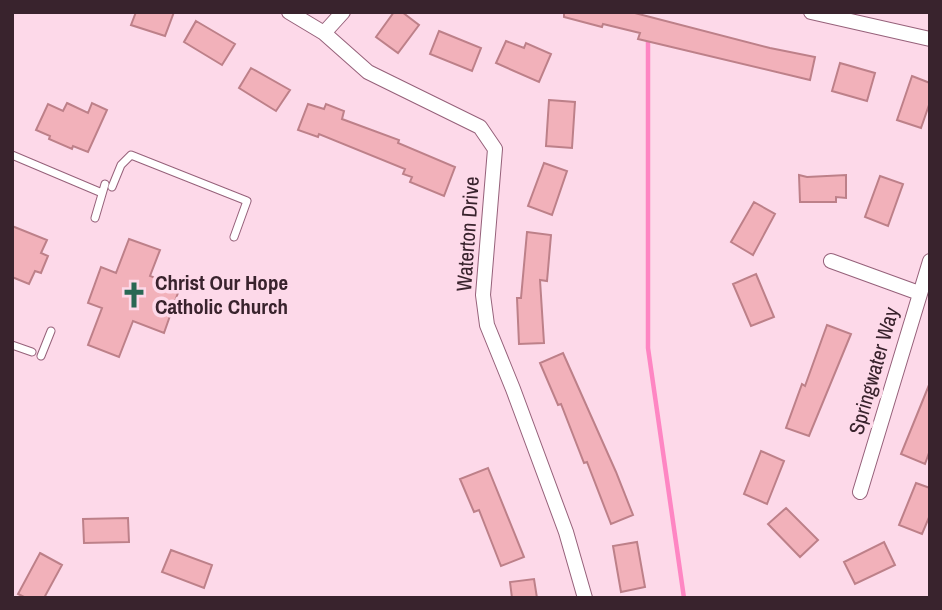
<svg xmlns="http://www.w3.org/2000/svg" width="942" height="610" viewBox="0 0 942 610" font-family="'Archivo Narrow',sans-serif">
  <style>
    .lines { fill: none; stroke-linecap: round; stroke-linejoin: round }
    .stream { stroke: #fe86c3; stroke-width: 4.5 }
    .building { fill: #f2b1ba; stroke: #bd8089; stroke-width: 2 }
    .lane-casing { stroke: #96617a; stroke-width: 9 }
    .street-casing { stroke: #96617a; stroke-width: 16 }
    .lane { stroke: #fff; stroke-width: 7 }
    .street { stroke: #fff; stroke-width: 14 }
    .labels { text-anchor: middle; stroke-width: 7; stroke-linejoin: round; paint-order: stroke }
    .street-label { font-size: 21px; fill: #39232d; stroke: #fdd9e9 }
    .poi-label { font-size: 21px; font-weight: bold; fill: #39232d; stroke: #fdd9e9; text-anchor: start }
  </style>
  <rect width="100%" height="100%" fill="#fdd9e9"/>
  <g class="lines">
    <path class="stream" d="M648,38V348L684,598"/>
  </g>
  <path class="building" d="M136,12H174L165,36L131,25Z
    M394,12H402L419,25L398,53L376,37Z
    M564,12H631L770,48L815,57L810,80L638,39L640,33L603,24L602,27L564,17Z
    M196,21L235,44L222,65L184,42Z
    M439,31L481,48L472,71L430,54Z
    M506,41L524,48L526,43L551,54L539,82L496,63Z
    M840,63L875,73L867,101L832,91Z
    M251,68L290,90L276,111L239,88Z
    M912,76L930,83V102L921,128L897,120Z
    M549,100L575,102L572,148L546,146Z
    M67,103L88,113L92,103L107,110L88,152L73,146L72,149L49,139L50,136L36,130L48,104L63,111Z
    M308,104L324,109L326,104L344,111L342,119L399,140L398,143L455,167L444,196L410,182L412,177L403,174L405,169L319,134L318,137L298,130Z
    M544,163L567,171L552,215L528,206Z
    M799,175L807,177L846,175V198L836,197V202H800Z
    M880,176L903,184L888,226L865,217Z
    M754,202L775,214L753,255L731,242Z
    M12,226L47,240L41,253L48,256L41,273L35,271L29,284L12,277Z
    M527,232L551,235L547,281L540,280L544,343L519,344L517,298H521Z
    M129,239L160,250L150,276L180,287L164,333L133,321L119,357L88,345L102,308L88,303L101,267L116,273Z
    M756,274L774,317L751,326L733,284Z
    M827,325L851,334L809,436L786,428L802,384L805,386Z
    M563,353L616,472L633,515L611,524L587,462L584,463L561,404L558,405L540,363Z
    M929,385L930,450L925,464L901,454Z
    M761,451L784,461L767,504L744,494Z
    M488,468L524,557L501,566L479,510L474,512L460,479Z
    M916,483L930,488V515L922,534L899,525Z
    M786,508L818,540L800,557L768,524Z
    M128,518L129,542L84,543L83,519Z
    M637,542L645,587L621,592L613,546Z
    M884,542L895,565L855,584L844,562Z
    M171,550L212,565L204,588L162,572Z
    M40,553L62,565L44,598H26L18,594Z
    M534,579L537,598H512L510,582Z"/>
  <g class="lines">
    <g class="lane-casing">
      <path id="lane" d="M12,155L102,193
        M112,187L121,165L131,155L247,201L234,237
        M95,218L105,184
        M12,345L32,352
        M41,356L51,331"/>
    </g>
    <g class="street-casing">
      <path id="street" d="M289,12L324,33L368,72L480,127L495,149L483,295L487,325L513,389L566,532L585,598
        M811,12L930,39
        M324,33L343,12
        M831,261L919,293
        M860,492L930,261"/>
    </g>
    <use href="#lane" class="lane"/>
    <use href="#street" class="street"/>
  </g>
  <defs>
    <g id="church-bare" transform="scale(2.1)"><path d="M-1.2-6h2.4v3.5h3.3v2.4h-3.3V6h-2.4V-.1h-3.3v-2.4h3.3Z" fill="#296854" stroke="#fdd9e9" stroke-width="2.5" paint-order="stroke"/></g>
  </defs>
  <g fill-rule="evenodd">
    <use href="#church-bare" x="134" y="295"/>
  </g>
  <g class="labels">
    <g class="street-label">
      <text transform="translate(468 234) rotate(-86)" y="7">Waterton Drive</text>
      <text transform="translate(874 371) rotate(-74)" y="7">Springwater Way</text>
    </g>
    <g class="poi-label">
      <text x="155" y="290">Christ Our Hope<tspan x="155" dy="24">Catholic Church</tspan></text>
    </g>
  </g>
  <rect width="942" height="610" fill="none" stroke="#39232d" stroke-width="28"/>
</svg>
